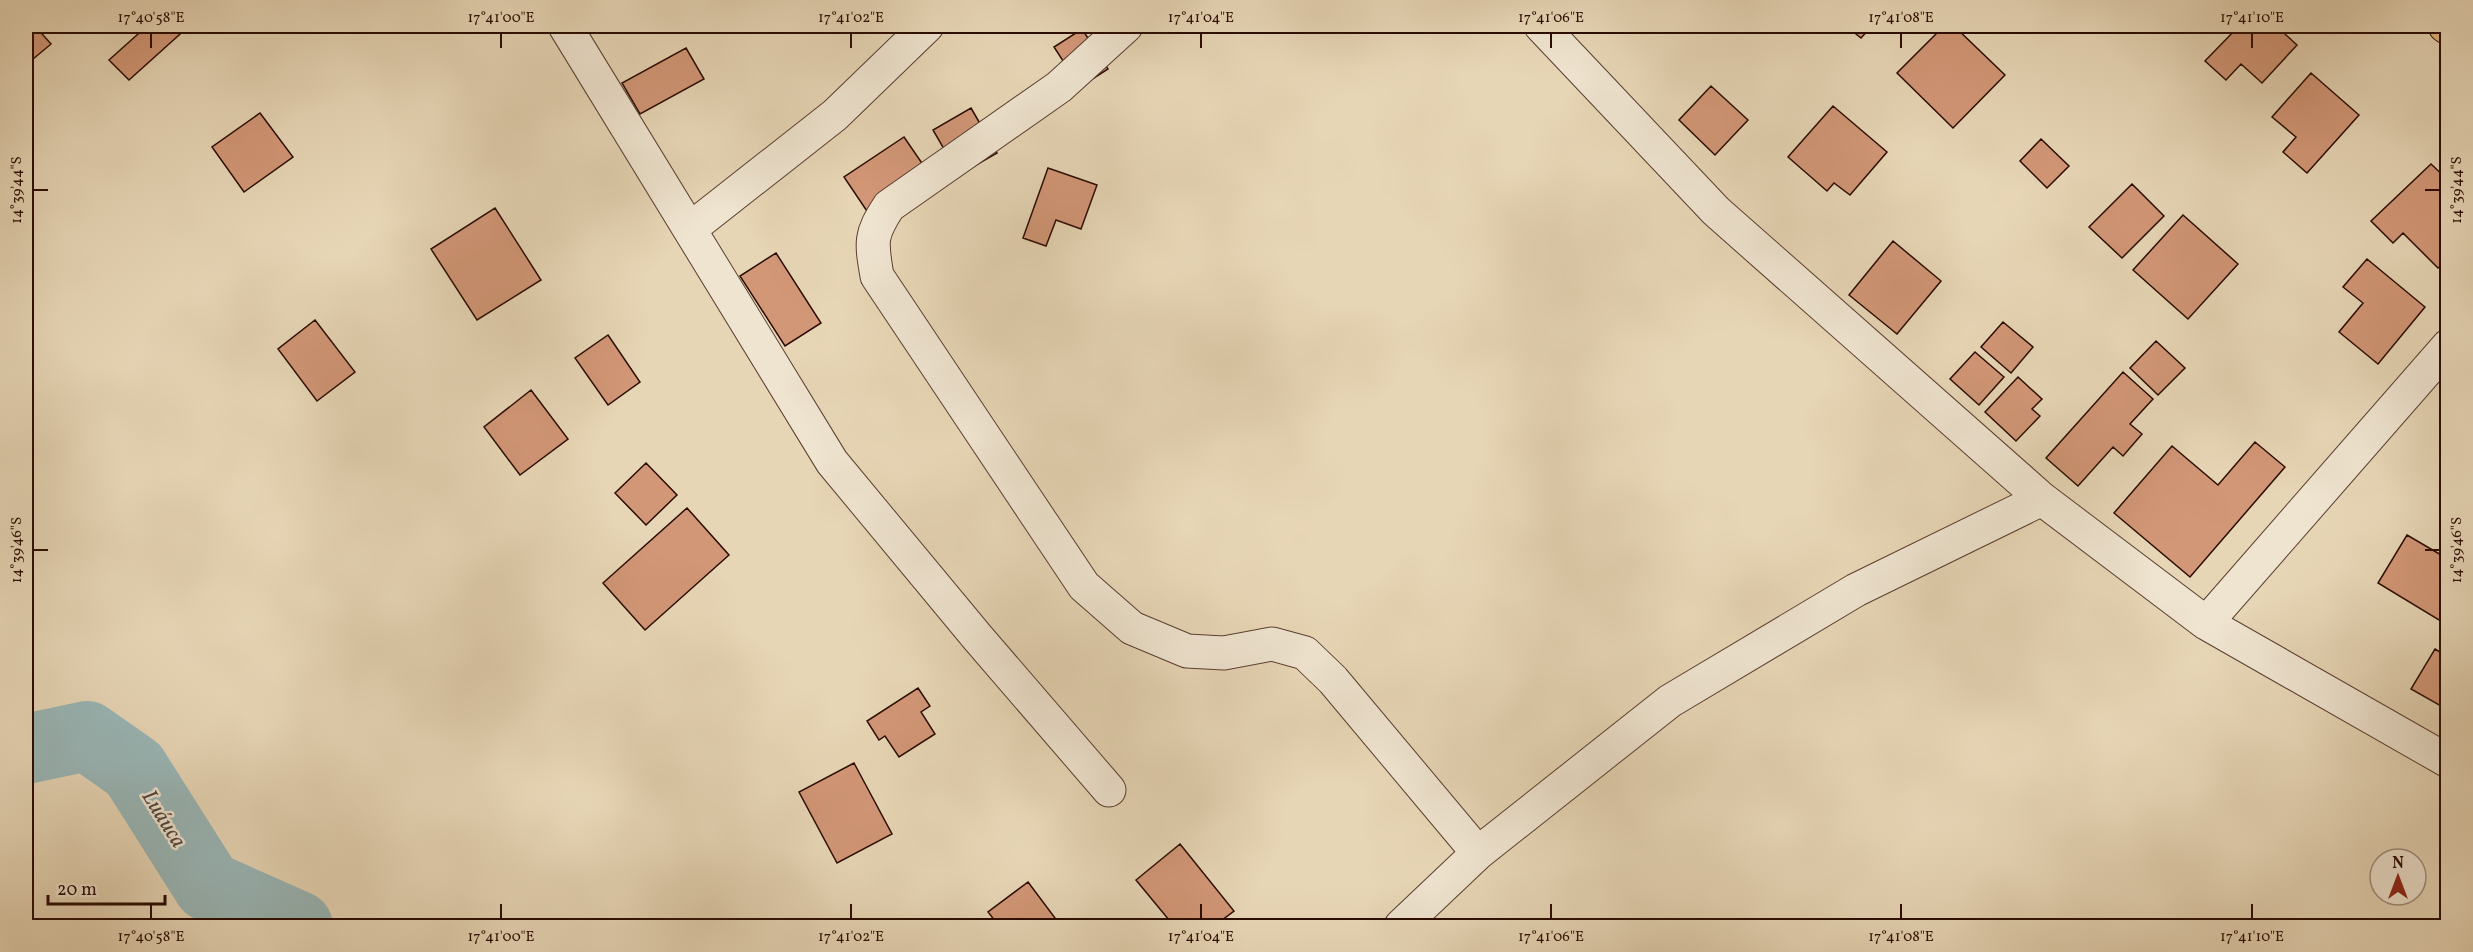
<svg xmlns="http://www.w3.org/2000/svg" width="2473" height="952" viewBox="0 0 2473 952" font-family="Vollkorn,serif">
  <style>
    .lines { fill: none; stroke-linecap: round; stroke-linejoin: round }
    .river { stroke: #9ab7b7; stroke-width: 70 }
    .building { fill: #d29777; stroke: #2a0b02; stroke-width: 1.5 }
    .minor-casing { stroke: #593e2f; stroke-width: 35 }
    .primary-casing { stroke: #2a0b02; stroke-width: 35 }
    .minor { stroke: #efe4d0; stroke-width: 33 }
    .primary { stroke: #e4bb7b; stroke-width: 33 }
    .ticks { fill: none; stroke: #2a0b02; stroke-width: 2 }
    .labels { text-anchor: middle; stroke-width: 5; stroke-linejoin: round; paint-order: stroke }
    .water-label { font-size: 22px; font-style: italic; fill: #514741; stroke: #efe4d0 }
    .neatline { fill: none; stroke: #2a0b02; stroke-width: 2 }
    .ticks-label { font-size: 15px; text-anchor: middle; fill: #2a0b02 }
  </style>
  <rect width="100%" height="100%" fill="#e7d6b6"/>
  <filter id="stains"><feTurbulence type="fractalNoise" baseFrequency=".00333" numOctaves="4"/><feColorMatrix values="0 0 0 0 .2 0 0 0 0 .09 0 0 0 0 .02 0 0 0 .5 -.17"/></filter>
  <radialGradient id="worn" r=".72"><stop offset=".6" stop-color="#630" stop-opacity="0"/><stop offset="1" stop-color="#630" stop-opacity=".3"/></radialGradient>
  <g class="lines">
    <path class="river" d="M26,749L87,736L134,769L208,886L298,926"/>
  </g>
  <path class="building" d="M26,26H35L51,44L26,65Z
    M147,26H189L129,80L109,60Z
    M1846,26H1872L1861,38Z
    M1944,26H1954L2005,75L1953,128L1897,73Z
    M2239,26H2276L2297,45L2262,83L2241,64L2226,80L2205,61Z
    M1082,29L1108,69L1080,87L1054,47Z
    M686,48L704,79L640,114L622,83Z
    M2311,73L2359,115L2307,173L2283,152L2296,137L2272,117Z
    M1711,86L1748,120L1715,155L1679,120Z
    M1833,106L1887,152L1850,195L1834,183L1827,191L1788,157Z
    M971,108L997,153L959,175L933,130Z
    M260,113L293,157L244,192L212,147Z
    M904,137L939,188L879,229L844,177Z
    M2041,139L2069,166L2047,188L2020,161Z
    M2431,164L2448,180V259L2438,268L2403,233L2393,243L2371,221Z
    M1048,168L1097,185L1081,229L1056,220L1046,246L1023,238Z
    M2132,184L2164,216L2122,258L2089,227Z
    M495,208L541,280L477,320L431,249Z
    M2183,215L2238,264L2188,319L2133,270Z
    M1893,241L1941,281L1897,334L1849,295Z
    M776,253L821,323L785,346L740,276Z
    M2367,259L2425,307L2378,364L2339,332L2363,303L2343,287Z
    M315,320L355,372L317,401L278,349Z
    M2003,322L2033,347L2011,373L1981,347Z
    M608,335L640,382L608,405L575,358Z
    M2156,341L2185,368L2158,395L2130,368Z
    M1975,352L2004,377L1979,405L1950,379Z
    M2123,372L2153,399L2130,424L2142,434L2123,456L2113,447L2078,486L2046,458Z
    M2018,377L2042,399L2032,409L2040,416L2016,441L1985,412Z
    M531,390L568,439L520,475L484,427Z
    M2255,442L2285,467L2190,577L2114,513L2172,446L2218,485Z
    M646,463L677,495L646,525L615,493Z
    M687,508L729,555L645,630L603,583Z
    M2407,535L2448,559V605L2439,620L2378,583Z
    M2435,649L2448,657V710L2411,689Z
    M918,688L930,706L921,712L935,734L899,757L885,736L879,740L867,721Z
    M854,763L892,834L837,863L799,792Z
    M1180,844L1234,911L1214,926H1174L1136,880Z
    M1028,882L1061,926H999L988,912Z
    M961,920L964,926H947Z"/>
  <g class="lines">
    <g class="minor-casing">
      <path id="minor" d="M565,26L832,462L978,638L1109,790
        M1126,26L1059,87L889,206C870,235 871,241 877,276L1084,586L1132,628L1187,651L1224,653L1272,644L1305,653L1333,680L1478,853
        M1541,26L1716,211L2042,499L2206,623L2448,761
        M690,229L835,115L927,26
        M2206,623L2448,346
        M1401,926L1478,853L1670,701L1856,590L2042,499"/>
    </g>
    <g class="primary-casing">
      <path id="primary" d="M2445,26L2448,28"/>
    </g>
    <use href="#minor" class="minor"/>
    <use href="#primary" class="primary"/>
  </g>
  <path class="ticks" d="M151,33V48M501,33V48M851,33V48M1201,33V48M1551,33V48M1901,33V48M2252,33V48M33,190H48M2425,190H2440M33,550H48M2425,550H2440M151,904V919M501,904V919M851,904V919M1201,904V919M1551,904V919M1901,904V919M2252,904V919"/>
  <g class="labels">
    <g class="water-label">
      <text transform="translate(165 818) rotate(58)" y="8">Luáuca</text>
    </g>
  </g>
  <rect width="2473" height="952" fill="none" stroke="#e7d6b6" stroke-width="66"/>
  <g transform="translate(2398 877)"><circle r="28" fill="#efe4d0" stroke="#a08d7e" stroke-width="1.5"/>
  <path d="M0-4.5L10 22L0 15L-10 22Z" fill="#8f2418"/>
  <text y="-9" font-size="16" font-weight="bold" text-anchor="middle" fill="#2a0b02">N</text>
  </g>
  <path d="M48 895v9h117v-9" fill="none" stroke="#2a0b02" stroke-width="3"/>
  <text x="57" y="895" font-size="18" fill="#2a0b02" stroke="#efe4d0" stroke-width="4.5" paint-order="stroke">20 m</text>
  <rect x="33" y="33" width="2407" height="886" class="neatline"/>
  <g class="ticks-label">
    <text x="151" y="22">17°40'58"E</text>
    <text x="501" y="22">17°41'00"E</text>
    <text x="851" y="22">17°41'02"E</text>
    <text x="1201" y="22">17°41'04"E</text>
    <text x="1551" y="22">17°41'06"E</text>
    <text x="1901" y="22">17°41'08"E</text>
    <text x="2252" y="22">17°41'10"E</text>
    <text transform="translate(16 190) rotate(-90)" y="5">14°39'44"S</text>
    <text transform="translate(2456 190) rotate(-90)" y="5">14°39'44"S</text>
    <text transform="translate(16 550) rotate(-90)" y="5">14°39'46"S</text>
    <text transform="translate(2456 550) rotate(-90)" y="5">14°39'46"S</text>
    <text x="151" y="941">17°40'58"E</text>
    <text x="501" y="941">17°41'00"E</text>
    <text x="851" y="941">17°41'02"E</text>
    <text x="1201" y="941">17°41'04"E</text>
    <text x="1551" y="941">17°41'06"E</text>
    <text x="1901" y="941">17°41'08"E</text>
    <text x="2252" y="941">17°41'10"E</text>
  </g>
  <rect width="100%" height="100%" filter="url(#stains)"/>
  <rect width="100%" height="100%" fill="url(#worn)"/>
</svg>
